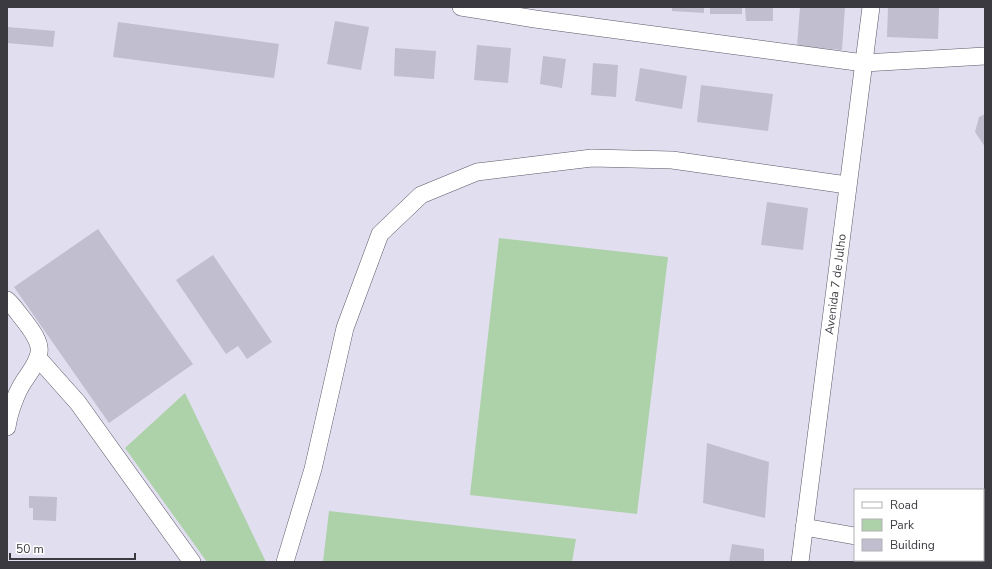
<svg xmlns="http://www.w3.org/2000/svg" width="992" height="569" viewBox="0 0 992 569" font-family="'Nunito Sans',sans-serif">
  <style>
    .green { fill: #add2a9 }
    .building { fill: #c1becf }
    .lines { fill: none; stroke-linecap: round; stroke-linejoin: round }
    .minor-casing { stroke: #5b5867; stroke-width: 18 }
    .minor { stroke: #fff; stroke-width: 17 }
    .labels { text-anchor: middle; stroke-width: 3; stroke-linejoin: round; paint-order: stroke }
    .street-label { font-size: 12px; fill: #3b3a41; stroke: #fff }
  </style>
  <rect width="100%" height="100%" fill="#e1def0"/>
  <path class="green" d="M499,238L668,257L637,514L470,495Z
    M185,393L266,562H207L125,448Z
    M329,511L576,539L572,562H323Z"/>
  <path class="building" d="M672,7H704V13L672,11Z
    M710,7H742V14H710Z
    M745,7H773V21H746Z
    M800,7H845L842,50L797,46Z
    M888,7H939L938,39L887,37Z
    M335,21L369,27L361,70L327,64Z
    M118,22L279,44L274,78L113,57Z
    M7,27L55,31L53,47L7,43Z
    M477,45L511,48L508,83L474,80Z
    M395,48L436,51L434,79L394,76Z
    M543,56L566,59L562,88L540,84Z
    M593,63L618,65L616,97L591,95Z
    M640,68L687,76L682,109L635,101Z
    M701,85L773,94L768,131L697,122Z
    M985,114V147L975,132L979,117Z
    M767,202L808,208L803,250L761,245Z
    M98,229L193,364L109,423L14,287Z
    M213,255L272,342L247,359L238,346L226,354L176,280Z
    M707,443L769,462L765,518L703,503Z
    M29,496L57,497L56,521L33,520V508H29Z
    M732,544L764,549V562H729Z
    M858,560H936L943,561L858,562Z"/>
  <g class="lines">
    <g class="minor-casing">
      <g id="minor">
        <path d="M461,7L535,19L864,63L985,56"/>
        <path d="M7,300C13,305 18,313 23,319C45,347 44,353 24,381C16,393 9,413 7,427"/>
        <path d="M38,358L78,403L192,562"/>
        <path d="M804,527L855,536"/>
        <path d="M982,560L985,561"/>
        <path d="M285,562L313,469L345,328L380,234L421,195L477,172L592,158L672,160L847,185"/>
        <path id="s1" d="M800,562L871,7"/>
      </g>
    </g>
    <use href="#minor" class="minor"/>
  </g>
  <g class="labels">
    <g class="street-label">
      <text dy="4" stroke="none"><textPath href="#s1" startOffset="280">Avenida 7 de Julho</textPath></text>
    </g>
  </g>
  <rect width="992" height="569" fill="none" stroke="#3b3a41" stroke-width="16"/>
  <rect x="854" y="489" width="130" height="72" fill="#ffffff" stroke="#b1b0b3"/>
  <rect x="862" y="502" width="20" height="6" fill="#ffffff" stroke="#b1b0b3"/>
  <text x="890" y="509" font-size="12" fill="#3b3a41">Road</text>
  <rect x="862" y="519" width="20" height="12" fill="#add2a9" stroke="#b1b0b3"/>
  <text x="890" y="529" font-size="12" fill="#3b3a41">Park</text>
  <rect x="862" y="539" width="20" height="12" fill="#c1becf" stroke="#b1b0b3"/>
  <text x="890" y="549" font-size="12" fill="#3b3a41">Building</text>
  <path d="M10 553v6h125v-6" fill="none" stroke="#3b3a41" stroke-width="2"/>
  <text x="16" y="553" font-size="12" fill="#3b3a41" stroke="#ffffff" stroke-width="3" paint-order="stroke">50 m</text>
</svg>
